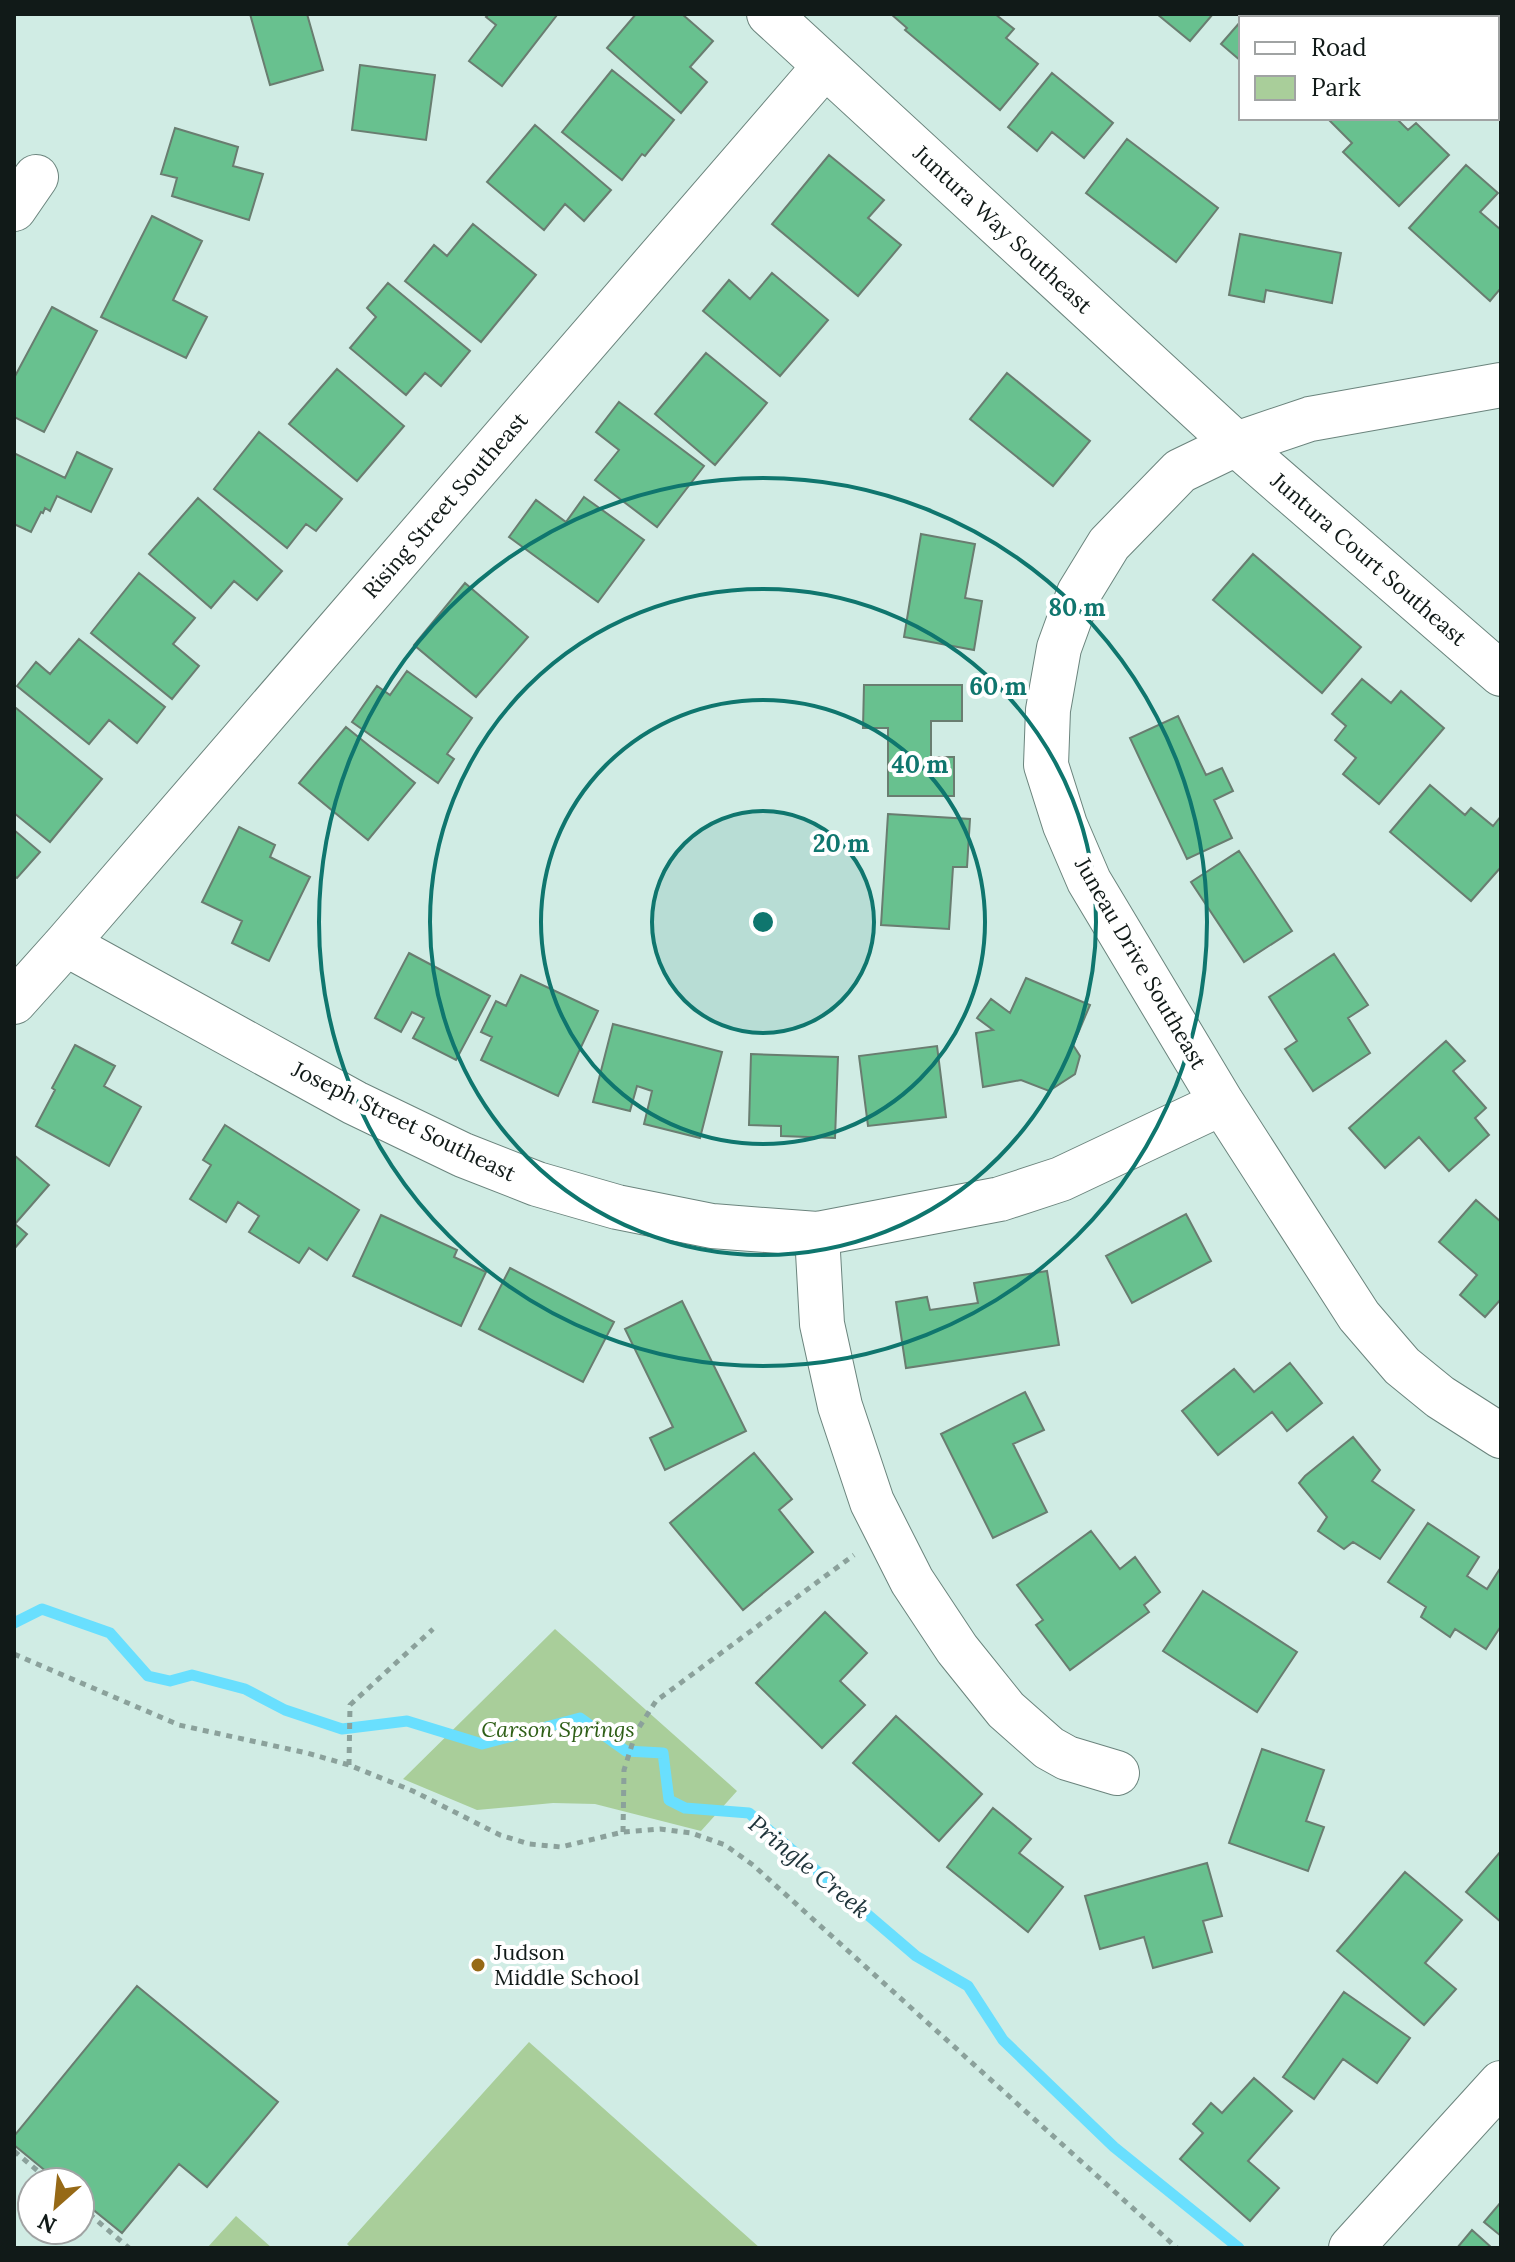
<svg xmlns="http://www.w3.org/2000/svg" width="1515" height="2262" viewBox="0 0 1515 2262" font-family="Lora,serif">
  <style>
    .green { fill: #a9ce9a }
    .lines { fill: none; stroke-linecap: round; stroke-linejoin: round }
    .stream { stroke: #69dffe; stroke-width: 11 }
    .building { fill: #68c18f; stroke: #697d70; stroke-width: 2 }
    .minor-casing { stroke: #6b847d; stroke-width: 46 }
    .path { stroke: #8ba19b; stroke-width: 5; stroke-dasharray: 6 6; stroke-linecap: butt }
    .minor { stroke: #fff; stroke-width: 44 }
    .ring { fill: none; stroke: #0f766e; stroke-width: 4 }
    .poi-dot { fill: #966916; stroke: #fff; stroke-width: 3 }
    .labels { text-anchor: middle; stroke-width: 8; stroke-linejoin: round; paint-order: stroke }
    .street-label { font-size: 22px; fill: #111a18; stroke: #fff }
    .park-label { font-size: 22px; font-style: italic; fill: #2f5f17; stroke: #fff }
    .poi-label { font-size: 22px; fill: #111a18; stroke: #fff; text-anchor: start }
    .water-label { font-size: 24px; font-style: italic; fill: #1e3339; stroke: #fff }
    .centre { fill: #0f766e; stroke: #fff; stroke-width: 4 }
    .ring-label { font-size: 24px; text-anchor: middle; font-weight: bold; fill: #0f766e; stroke: #fff; stroke-width: 8; stroke-linejoin: round; paint-order: stroke }
  </style>
  <rect width="100%" height="100%" fill="#d0ece4"/>
  <path class="green" d="M555,1629L737,1791L701,1831L595,1804L553,1803L477,1810L403,1779Z
    M529,2042L760,2248H351L347,2244Z
    M236,2216L272,2248H207Z"/>
  <g class="lines">
    <path class="stream" d="M14,1623L42,1609L110,1633L148,1676L170,1681L192,1675L245,1689L285,1710L342,1729L407,1721L482,1744L580,1718L626,1751L663,1753L669,1800L685,1808L749,1813L916,1956L968,1986L1003,2040L1114,2147L1239,2248"/>
  </g>
  <path class="building" d="M250,14H307L323,70L270,85Z
    M489,14L557,15L502,86L469,61L496,25L486,17Z
    M636,14H682L713,41L690,67L707,82L681,113L607,48Z
    M891,14H995L1014,29L1006,38L1038,64L1000,110L905,30L907,28Z
    M1157,14H1213L1190,41Z
    M1247,14H1296L1300,18H1244Z
    M1241,21V61L1221,44Z
    M360,65L435,75L426,140L352,130Z
    M612,70L674,120L645,156L642,154L622,180L562,132Z
    M1052,73L1113,123L1084,158L1052,132L1037,151L1008,127Z
    M1331,118H1396L1408,130L1416,123L1449,155L1399,206L1343,152L1352,143L1329,120Z
    M535,125L611,190L584,221L565,204L544,230L487,182Z
    M175,128L238,147L233,166L263,174L249,220L172,196L177,178L161,174Z
    M1127,139L1218,208L1176,262L1086,193Z
    M829,155L884,200L868,218L901,245L858,296L772,224Z
    M1466,165L1498,193L1480,212L1501,230V288L1490,301L1409,228Z
    M152,216L202,241L173,300L207,317L186,358L101,317Z
    M473,224L536,275L481,342L405,281L434,245L447,256Z
    M1240,234L1341,253L1332,303L1266,290L1264,302L1229,295Z
    M772,273L828,320L780,376L703,311L729,280L750,299Z
    M388,283L470,351L441,386L425,373L406,395L350,348L376,317L367,308Z
    M52,307L97,331L44,432L14,417V378Z
    M706,353L767,403L715,465L655,414Z
    M337,369L404,426L357,481L289,424Z
    M1007,373L1090,441L1053,486L970,419Z
    M619,402L704,466L657,527L595,480L619,450L596,432Z
    M259,432L342,499L316,531L306,524L287,548L214,489Z
    M77,452L112,469L91,512L57,496L50,511L45,508L43,513L41,512L31,532L14,524V453L65,478Z
    M584,497L644,540L598,602L509,537L536,500L566,522Z
    M198,498L282,571L257,600L234,581L211,608L149,554Z
    M921,534L975,544L965,598L982,601L974,650L904,637Z
    M1253,554L1361,647L1322,693L1213,600Z
    M139,573L195,618L173,644L199,666L172,699L91,633Z
    M465,583L528,637L476,697L414,645Z
    M79,639L165,707L137,743L109,720L89,744L17,686L36,662L50,674Z
    M407,671L472,718L447,754L454,759L438,783L352,722L377,686L390,695Z
    M1362,679L1391,703L1401,691L1444,728L1379,804L1343,774L1356,758L1335,740L1346,726L1332,714Z
    M864,685H962V721H931V757H954V796H888V728H863Z
    M16,708L102,779L50,842L14,813V710Z
    M1178,716L1206,775L1222,768L1233,791L1214,800L1232,838L1187,859L1130,738Z
    M346,727L415,783L368,840L299,783Z
    M1430,785L1465,815L1471,808L1493,826L1501,816V867L1471,901L1390,832Z
    M888,814L970,819L967,867H953L949,929L881,925Z
    M239,827L275,845L270,857L310,877L269,961L232,943L242,921L202,902Z
    M14,830L40,852L17,878L14,876Z
    M1239,851L1292,931L1244,962L1191,882Z
    M409,953L490,996L456,1060L413,1038L424,1018L412,1012L401,1032L375,1018Z
    M1334,954L1368,1005L1348,1018L1370,1053L1313,1091L1285,1049L1297,1041L1269,997Z
    M521,975L598,1011L558,1096L481,1060L492,1037L481,1032L496,1001L506,1006Z
    M1026,978L1090,1005L1073,1045L1080,1056L1075,1074L1049,1091L1021,1080L983,1087L976,1033L993,1030L977,1018L991,999L1010,1013Z
    M613,1024L722,1052L700,1138L644,1124L652,1091L637,1086L630,1111L593,1102Z
    M1446,1041L1465,1061L1453,1071L1486,1108L1475,1118L1489,1135L1449,1171L1419,1137L1385,1168L1349,1128Z
    M75,1045L115,1066L104,1086L141,1107L109,1166L36,1126L55,1090L52,1088Z
    M937,1046L946,1117L868,1126L859,1056Z
    M751,1054L838,1057L835,1138L781,1136V1126L749,1125Z
    M225,1125L359,1210L327,1260L309,1248L299,1263L249,1232L259,1216L238,1202L226,1222L190,1199L211,1165L203,1160Z
    M14,1155L49,1185L15,1224L27,1234L14,1249Z
    M1476,1200L1501,1222V1299L1485,1317L1460,1295L1477,1275L1439,1242Z
    M1186,1214L1211,1261L1132,1303L1106,1256Z
    M381,1215L457,1250L454,1257L486,1272L461,1326L353,1276Z
    M510,1268L614,1322L583,1382L479,1329Z
    M1047,1271L1059,1345L906,1368L896,1302L927,1297L930,1310L978,1303L974,1283Z
    M682,1301L746,1431L665,1470L650,1438L673,1427L625,1329Z
    M1290,1363L1322,1403L1287,1431L1272,1412L1218,1455L1182,1411L1234,1369L1254,1392Z
    M1025,1392L1044,1430L1013,1444L1047,1512L993,1538L941,1434Z
    M1353,1437L1380,1470L1372,1481L1414,1510L1380,1559L1353,1542L1344,1549L1318,1531L1327,1517L1299,1483L1305,1476Z
    M754,1453L792,1499L779,1510L813,1552L743,1610L670,1523Z
    M1428,1523L1479,1557L1467,1576L1487,1589L1501,1567V1626L1486,1649L1455,1629L1450,1637L1421,1617L1426,1607L1388,1582Z
    M1091,1531L1120,1569L1135,1557L1160,1592L1144,1605L1149,1612L1070,1670L1036,1625L1043,1620L1017,1585Z
    M1203,1591L1297,1652L1257,1712L1163,1651Z
    M825,1612L867,1653L840,1681L865,1705L822,1748L756,1683Z
    M896,1716L982,1794L939,1841L853,1763Z
    M1262,1749L1324,1770L1306,1821L1324,1827L1308,1871L1229,1843Z
    M993,1808L1031,1839L1019,1853L1063,1887L1028,1932L947,1867Z
    M1501,1851V1922L1466,1892Z
    M1207,1863L1222,1916L1203,1921L1212,1952L1153,1968L1144,1937L1100,1949L1085,1896Z
    M1405,1872L1462,1920L1425,1963L1456,1989L1424,2025L1337,1951Z
    M137,1986L278,2102L207,2187L179,2164L122,2233L80,2199V2182H59L14,2145V2136Z
    M1344,1992L1410,2038L1377,2083L1343,2059L1314,2099L1283,2077Z
    M1254,2078L1292,2111L1248,2161L1279,2188L1250,2221L1180,2159L1203,2133L1193,2124L1211,2103L1222,2113Z
    M1501,2202V2236L1484,2222Z
    M1472,2230L1492,2248H1457Z"/>
  <g class="lines">
    <g class="minor-casing">
      <path id="minor" d="M769,14L1236,444L1501,674
        M1421,14L1426,18
        M1497,82L1501,86
        M14,209L36,177
        M1501,385L1310,419L1236,444L1180,471L1109,544L1079,593L1059,648L1048,710L1046,765L1065,825L1089,881L1222,1103L1359,1316L1402,1366L1440,1397L1501,1436
        M66,944L355,1103L463,1155L537,1184L617,1207L712,1226L817,1234L1000,1199L1061,1179L1222,1103
        M14,1002L66,944L825,66
        M817,1234L822,1324L840,1406L872,1502L912,1581L957,1649L1006,1710L1049,1748L1067,1758L1117,1773
        M1351,2248L1501,2083"/>
    </g>
    <path class="path" d="M14,1654L179,1725L307,1753L349,1765L413,1791L500,1835L529,1844L561,1847L623,1832L660,1829L691,1833L725,1845L753,1865L1177,2248
      M349,1765L350,1705L433,1629
      M623,1832L624,1770L636,1732L656,1701L854,1555
      M14,2151L51,2182
      M80,2206L129,2248"/>
    <use href="#minor" class="minor"/>
  </g>
  <circle cx="763" cy="922" r="111" fill="#0f766e" fill-opacity=".12"/>
  <g class="ring">
    <circle cx="763" cy="922" r="111"/>
    <circle cx="763" cy="922" r="222"/>
    <circle cx="763" cy="922" r="333"/>
    <circle cx="763" cy="922" r="444"/>
  </g>
  <circle class="poi-dot" cx="478" cy="1965" r="8"/>
  <g class="labels">
    <g class="street-label">
      <text transform="translate(1003 229) rotate(43)" y="8">Juntura Way Southeast</text>
      <text transform="translate(445 505) rotate(-49)" y="8">Rising Street Southeast</text>
      <text transform="translate(1369 559) rotate(41)" y="8">Juntura Court Southeast</text>
      <text transform="translate(1141 963) rotate(60)" y="8">Juneau Drive Southeast</text>
      <text transform="translate(404 1121) rotate(26)" y="8">Joseph Street Southeast</text>
    </g>
    <g class="park-label">
      <text x="558" y="1737">Carson Springs</text>
    </g>
    <g class="poi-label">
      <text x="494" y="1960">Judson<tspan x="494" dy="25">Middle School</tspan></text>
    </g>
    <g class="water-label">
      <text transform="translate(809 1867) rotate(39)" y="8">Pringle Creek</text>
    </g>
  </g>
  <circle cx="763" cy="922" r="12" class="centre"/>
  <g class="ring-label">
    <text x="1077" y="616">80 m</text>
    <text x="998" y="695">60 m</text>
    <text x="920" y="773">40 m</text>
    <text x="841" y="852">20 m</text>
  </g>
  <rect width="1515" height="2262" fill="none" stroke="#111a18" stroke-width="32"/>
  <rect x="1239" y="16" width="260" height="104" fill="#ffffff" stroke="#a0a3a3" stroke-width="2"/>
  <rect x="1255" y="42" width="40" height="12" fill="#ffffff" stroke="#a0a3a3" stroke-width="2"/>
  <text x="1311" y="56" font-size="24" fill="#111a18">Road</text>
  <rect x="1255" y="76" width="40" height="24" fill="#a9ce9a" stroke="#a0a3a3" stroke-width="2"/>
  <text x="1311" y="96" font-size="24" fill="#111a18">Park</text>
  <g transform="translate(56 2206) rotate(207)"><circle r="38" fill="#ffffff" stroke="#a0a3a3" stroke-width="2"/>
  <path d="M0-6L14 30L0 20L-14 30Z" fill="#966916"/>
  <text y="-12" font-size="22" font-weight="bold" text-anchor="middle" fill="#111a18">N</text>
  </g>
</svg>
